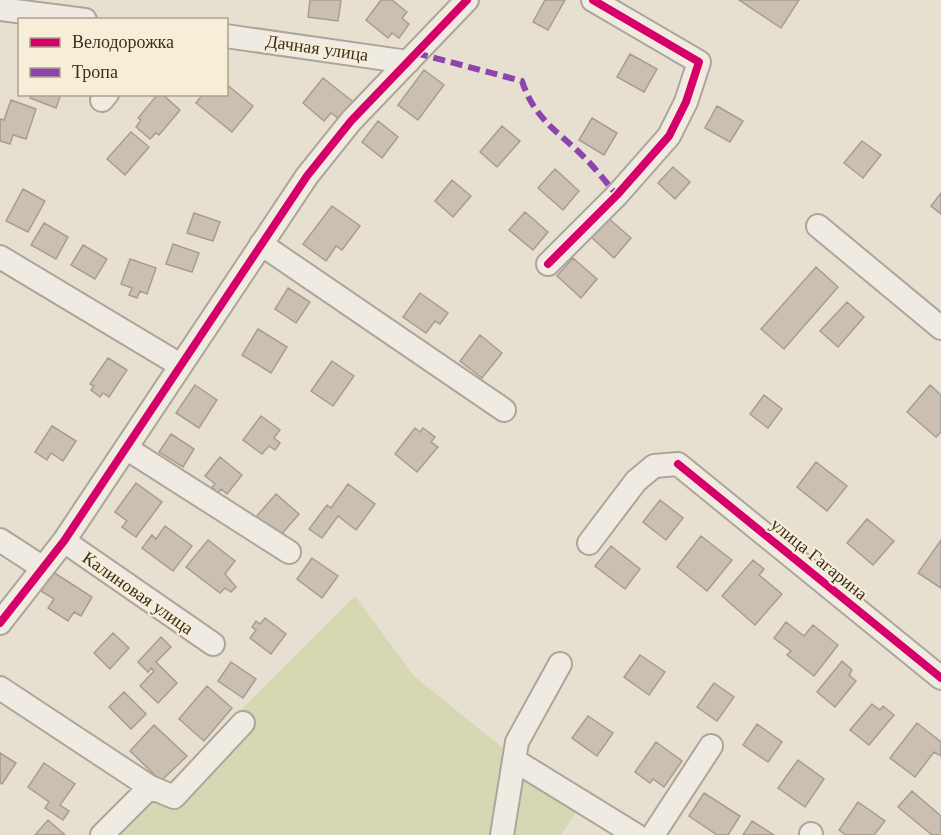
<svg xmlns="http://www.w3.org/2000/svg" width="941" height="835" viewBox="0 0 941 835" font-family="'Times New Roman',serif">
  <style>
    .green { fill: #d6d7b3 }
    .building { fill: #cbbfb2; stroke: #a89c90; stroke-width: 1.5 }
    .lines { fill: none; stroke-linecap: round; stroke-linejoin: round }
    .minor-casing { stroke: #ada599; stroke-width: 26 }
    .minor { stroke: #efebe3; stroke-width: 22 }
    .quiet { stroke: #8e44ad; stroke-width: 6; stroke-dasharray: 12 6; stroke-linecap: butt }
    .cycleway-casing { stroke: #f7eed8; stroke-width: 11 }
    .cycleway { stroke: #d6006c; stroke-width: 8 }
    .labels { text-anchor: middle; stroke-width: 4.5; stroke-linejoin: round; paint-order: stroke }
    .street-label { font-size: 18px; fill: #3d2e20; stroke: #f7eed8 }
  </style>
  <rect width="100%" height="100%" fill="#e7e0d1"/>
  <path class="green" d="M355,596L414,676L578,809L561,835H116Z"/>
  <path class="building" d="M310,0H341L338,21L308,17Z
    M381,0H392L407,12L402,18L409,24L399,38L392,33L388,38L366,20Z
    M545,0H565L548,30L533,22Z
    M739,0H799L781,28Z
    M630,54L657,69L644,92L617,77Z
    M424,70L444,85L418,120L398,105Z
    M323,78L356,104L342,121L331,113L324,121L303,103Z
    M226,84L253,106L232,132L196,103L203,94H226Z
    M32,94H61L56,108L30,98Z
    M158,94H162L180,110L159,135L156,133L150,139L136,127L141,120L138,118Z
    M11,100L36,109L26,139L13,135L10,144L0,141V119L4,120Z
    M717,106L743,121L730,142L705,128Z
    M592,118L617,133L604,155L579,140Z
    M378,121L398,137L382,158L362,142Z
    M502,126L520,141L497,167L480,152Z
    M131,132L149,147L125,175L107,159Z
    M862,141L881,155L863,178L844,163Z
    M673,167L690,182L675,199L658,183Z
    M555,169L579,191L563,210L538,188Z
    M452,180L471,196L453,217L435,201Z
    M23,189L45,201L28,232L6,221Z
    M941,193V214L931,206Z
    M332,206L360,226L342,250L336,246L326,261L303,244Z
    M525,212L548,232L533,250L509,230Z
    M194,213L220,222L213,241L187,233Z
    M607,217L631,238L614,258L590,236Z
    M44,223L68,237L56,259L31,245Z
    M173,244L199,253L192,272L166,264Z
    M83,245L107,259L95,279L71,265Z
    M573,258L597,279L581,298L557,276Z
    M130,259L156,268L147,294L140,291L137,298L129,295L132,288L121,284Z
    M816,267L838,287L784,349L761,329Z
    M288,288L310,302L296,323L275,309Z
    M420,293L448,313L440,324L435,321L426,333L403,317Z
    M847,302L864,317L838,347L820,331Z
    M258,329L287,347L271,373L242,355Z
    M480,335L502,353L482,378L460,361Z
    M108,358L127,370L109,397L103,393L100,397L91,390L94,386L90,384Z
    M332,361L354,376L333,406L311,391Z
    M195,385L217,400L199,428L176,413Z
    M930,385L941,395V432L936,437L907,412Z
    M764,395L782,409L768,428L750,414Z
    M261,416L280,430L274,438L280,443L275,450L269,446L262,454L243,440Z
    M52,426L76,441L63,461L51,453L47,460L35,452Z
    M415,428L420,432L423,428L435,437L431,442L438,447L417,472L395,454Z
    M171,434L194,449L183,467L159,452Z
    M220,457L242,475L227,494L221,489L218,493L212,487L215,484L205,476Z
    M816,462L847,486L827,511L797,487Z
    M136,483L162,502L136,537L122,527L127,521L115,512Z
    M348,484L375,504L356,530L338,516L322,538L309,529L327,505L331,508Z
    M276,494L299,514L279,537L256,517Z
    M660,500L683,518L666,540L643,522Z
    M867,519L894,541L873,565L847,543Z
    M165,526L192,546L173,571L142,548L152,535L156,539Z
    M701,536L732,560L707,591L677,567Z
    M208,540L235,561L225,574L236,587L231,592L225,588L220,593L186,567Z
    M941,540V588L918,573Z
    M611,546L640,569L625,589L595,566Z
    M312,558L338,576L322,598L297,579Z
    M753,560L764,569L759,575L782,594L755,625L722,596Z
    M53,572L92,597L81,616L74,612L68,621L48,608L54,599L41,591Z
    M265,618L286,634L271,654L250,638L256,630L252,627L256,621L260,624Z
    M786,622L804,636L813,625L838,645L814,676L787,655L791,651L774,638Z
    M113,633L129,648L110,669L94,653Z
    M161,637L171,647L156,662L177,683L158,703L140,686L154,671L151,668L148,672L138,662Z
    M640,655L665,672L649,695L624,677Z
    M842,661L852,670L849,675L856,681L835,707L817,692Z
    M231,662L256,679L243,698L218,681Z
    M714,683L734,697L717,721L697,707Z
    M207,686L232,708L204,741L179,719Z
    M124,692L146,714L131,729L109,707Z
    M872,704L880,710L883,706L894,715L869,745L850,730Z
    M588,716L613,733L597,756L572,738Z
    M917,723L941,742V756L934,752L915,777L890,758Z
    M757,724L782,742L768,762L743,745Z
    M154,725L187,756L161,781L130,751Z
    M656,742L682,761L664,787L653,779L650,783L635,772Z
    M0,753L16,763L2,784L0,783Z
    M798,760L824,779L805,807L778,788Z
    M44,763L75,784L60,805L69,811L63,820L45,808L49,802L28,787Z
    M912,791L941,816V835H932L898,807Z
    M704,793L740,816L728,835H717L689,816Z
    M858,802L885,821L874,835H846L839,830Z
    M48,820L65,835H35Z
    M752,821L774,835H743Z"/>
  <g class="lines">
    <g class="minor-casing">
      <path id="minor" d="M0,9L85,20
        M226,36L408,62
        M102,100L107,94
        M818,226L941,328
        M261,244L504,410
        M0,257L180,365
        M548,264L617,195L669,136L686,102L699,62L593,0
        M126,448L289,552
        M0,540L43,568
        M64,541L213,644
        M589,543L636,481L654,466L678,464L941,678
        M0,623L64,541L307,176L351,121L467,0
        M0,688L150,787L102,835
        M514,760L636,835
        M150,787L174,797L243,723
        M502,835L517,742L560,664
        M653,835L711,746
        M811,835V834"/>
    </g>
    <use href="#minor" class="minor"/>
    <path class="quiet" d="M416,53L522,81C534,118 556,130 583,156C595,168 606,182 617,195"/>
    <g class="cycleway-casing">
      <path id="cycleway" d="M548,264L617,195L669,136L686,102L699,62L593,0
        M678,464L941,678
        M0,623L64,541L307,176L351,121L467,0"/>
    </g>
    <use href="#cycleway" class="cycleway"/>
  </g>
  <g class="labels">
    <g class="street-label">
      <text transform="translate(317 48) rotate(8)" y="6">Дачная улица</text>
      <text transform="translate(819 559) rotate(39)" y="6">улица Гагарина</text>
      <text transform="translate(138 593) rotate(35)" y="6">Калиновая улица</text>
    </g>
  </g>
  <rect x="18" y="18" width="210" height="78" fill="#f7eed8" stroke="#ada18e" stroke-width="1.5"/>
  <rect x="30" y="38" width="30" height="9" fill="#d6006c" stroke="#ada18e" stroke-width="1.5"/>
  <text x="72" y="48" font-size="18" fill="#3d2e20">Велодорожка</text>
  <rect x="30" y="68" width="30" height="9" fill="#8e44ad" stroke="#ada18e" stroke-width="1.5"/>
  <text x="72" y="78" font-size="18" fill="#3d2e20">Тропа</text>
</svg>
